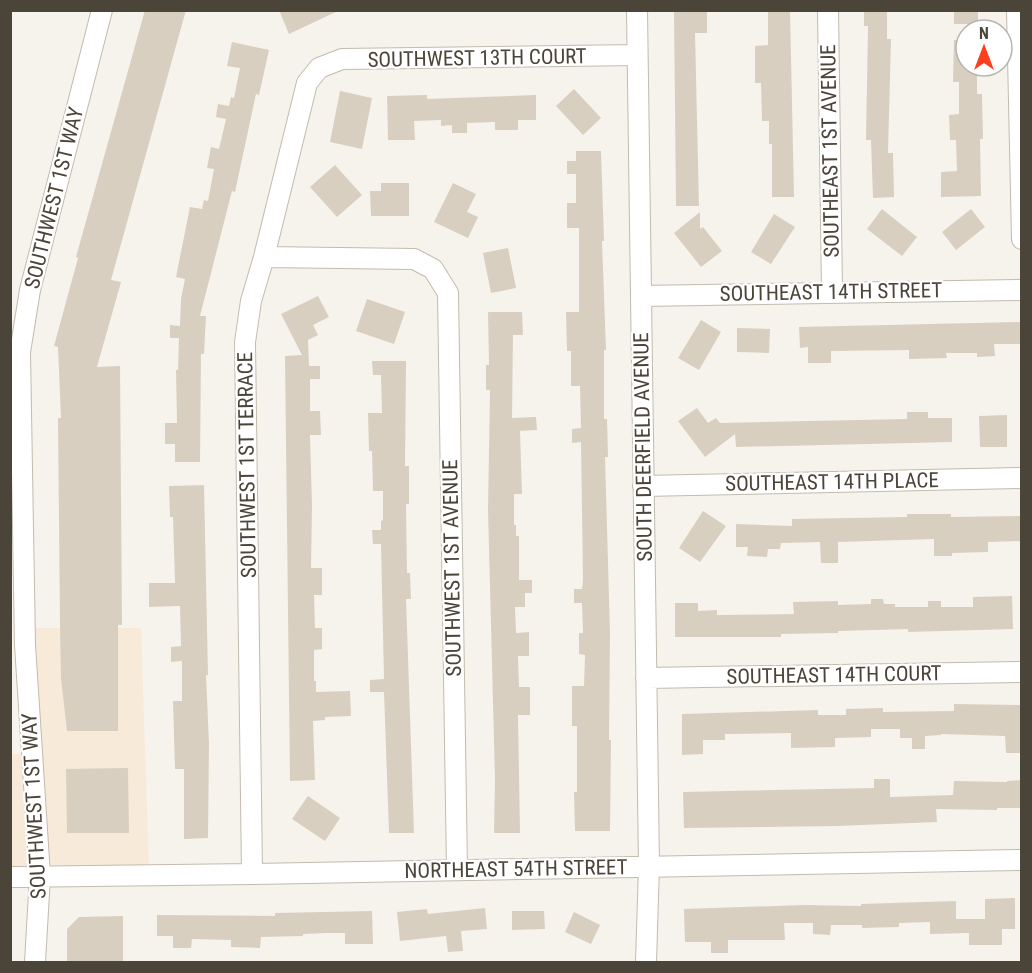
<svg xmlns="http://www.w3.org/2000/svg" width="1032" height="973" viewBox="0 0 1032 973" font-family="'Roboto Condensed',sans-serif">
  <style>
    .commercial { fill: #f7ead8 }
    .building { fill: #d8cfc1 }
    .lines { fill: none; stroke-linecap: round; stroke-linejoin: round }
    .minor-casing { stroke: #c2bbae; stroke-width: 22 }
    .minor { stroke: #fff; stroke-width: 20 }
    .labels { text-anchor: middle; stroke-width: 4.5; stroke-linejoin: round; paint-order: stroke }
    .street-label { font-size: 21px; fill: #4b4439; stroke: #fff }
  </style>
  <rect width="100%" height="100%" fill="#f6f3ec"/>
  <path class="commercial" d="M29,628H141L149,868L11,869L10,754H37Z"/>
  <path class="building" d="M145,10H186L111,280L121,282L97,367L120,366L122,625H118V731H67L61,678L60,625L58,418H61L58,347L54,346L78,258L76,257Z
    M279,10H340L289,34Z
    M674,10H707V33H695L699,206H676Z
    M768,10H790L794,197H772V144H769V121H762L761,83H755V46L768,45Z
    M864,10H887V39H891L888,153H893L894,197L873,198L871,140H866L868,26H864Z
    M954,10H978V24H954Z
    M954,40H966V66H977V94H982L983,139H980L981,196L941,197V172L957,171L956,140H950L949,115L959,114V82H953Z
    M232,42L269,50L259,95L256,94L235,192L232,191L200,316H206L204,354H201L200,462H175V444H165V423H177L176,370H178L179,338H170V325L180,326L181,299L185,279L176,277L190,207L202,209L204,200L208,201L214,169L207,168L211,147L219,149L226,119L216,117L218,104L229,106L231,97L234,98L240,68L227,66Z
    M574,89L601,118L583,135L556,106Z
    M340,91L372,98L362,149L330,142Z
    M427,95V99L536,95V120H518V130H495V122L467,123V133H452V125L441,126V120L414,121L415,140H388L387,96Z
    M576,151H601L604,241H602L606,350H604V419H607L608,457H605L610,633L609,740H611L610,831H575L574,792H577V726H572V686H584L585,655L579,654V633H583L582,603H574V589H582L583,579L581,442L572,443V429L581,428L580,386H571V351H567L566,312H579V228H567V203H576V174H567V161H576Z
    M335,165L362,195L337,217L310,187Z
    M381,183H409V216H371L370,191H381Z
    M453,183L476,194L467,212L478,217L468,238L434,222Z
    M882,209L917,237L902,256L867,229Z
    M971,209L985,227L956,250L942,232Z
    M700,212V229L703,227L722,251L701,267L674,233Z
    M774,214L795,227L771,264L751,252Z
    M508,248L516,288L491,293L483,253Z
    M318,296L329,317L313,325L318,335L308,340L309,366H320V379H310V411H320L321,435H310L312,506L311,568H322V595H314L315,628H322V649L314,650V681H316V692L350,691L351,716L325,717V720L313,721L315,780L290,781L285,356L302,355L281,314Z
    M367,299L405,312L394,344L356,331Z
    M488,312H522L523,335H513L512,418L536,417L537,430L520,431L522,494H514V525H516V536H519V580H532V593H525V607H515L516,633L529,632V656H518L519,687H530V715H518L520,833H494L495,779L488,510L490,390H486V365H489Z
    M701,320L721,332L699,370L678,358Z
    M1022,322V344H994L995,356L977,357V353H946L947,358L909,359V350L831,351V363H808V347L800,348L799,327Z
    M737,328L770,329L769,353L737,352Z
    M372,361H406L405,466H409V504H406L407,573H410L411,599H406L414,833H389L384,692H370V680L384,679L381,544H373L372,530H381V521L383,520V491H373L372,451H369L368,413H382L381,375H373Z
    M697,408L708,423L716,418L720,423L907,419V412H928V418H952V442L736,447L735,434L705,457L678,421Z
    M1007,415V447H980L979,416Z
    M204,485L208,675H206L209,744L208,838L184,839V769H175L173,701H182V661L171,662V647L181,646L180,606L149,607V583H175L173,517H170L169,486Z
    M703,511L726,526L700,562L679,548Z
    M907,514H951V517L1022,516V541L988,542V552L952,553V556H934V539L838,542V563H821L820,542L781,543L780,549H768L767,557L747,556L748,547H736V524L792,526V519L907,517Z
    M1012,596L1013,629L908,632V629L838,631V633L781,634V637H675V603H698V611L717,610V615L794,614L793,602L838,601V605L871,604V599H883L884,604H895V607H928V601H941V607H973V597Z
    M954,704L1022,705V753H1006L1005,736L941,734V735L925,736V749H912V738H900V729H871V737L835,738V747L791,748V733L725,734V740H703V754L682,755V714L818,710V715H846V709L883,708V712L954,711Z
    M128,768L129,833H67L66,769Z
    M874,779H890V797L953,795L954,781L1007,782V781L1022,780V808H997V810L936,809L937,822L837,826L684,828L683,792L874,788Z
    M308,796L340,818L325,841L292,819Z
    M1015,898V929H1002V945H969V933L930,934V922L899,923V927L862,928V925H831L830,935L813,934V923H784L785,940H728V953H711V942H685L684,909L803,905L861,906V904L956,901V919H985V899Z
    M485,908L487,929L461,931L463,951L448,952L446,936L400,941L397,912L427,909L428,914Z
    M372,911L373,944H345V933H326L303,934V936L261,937L260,948L231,947V940L192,939L191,948H173V936H157V915L275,916V913Z
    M512,911H544L545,929L512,930Z
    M574,912L600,925L591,944L565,932Z
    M123,916V963H67V929L79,917Z"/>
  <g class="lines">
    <g class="minor-casing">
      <path id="minor" d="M637,10L649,866L646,962
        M828,10L832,291
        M1017,10L1022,239
        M264,257L414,259L433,269L448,293L457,870
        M641,296L1022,290
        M643,486L1022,478
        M646,678L1022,672
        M252,874L245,342L251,301L264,257L307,83L319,68L342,59L637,55
        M10,877L252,874L1022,860
        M35,962L40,876L25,645L20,352L30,290L102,10"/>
    </g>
    <use href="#minor" class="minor"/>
  </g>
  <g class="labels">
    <g class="street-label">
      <text transform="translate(477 58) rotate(-1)" y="7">SOUTHWEST 13TH COURT</text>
      <text transform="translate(830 151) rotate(-91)" y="7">SOUTHEAST 1ST AVENUE</text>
      <text transform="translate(54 198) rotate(-76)" y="7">SOUTHWEST 1ST WAY</text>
      <text transform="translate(831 292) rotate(-1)" y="7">SOUTHEAST 14TH STREET</text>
      <text transform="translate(643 447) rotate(-91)" y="7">SOUTH DEERFIELD AVENUE</text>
      <text transform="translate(247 465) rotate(-91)" y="7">SOUTHWEST 1ST TERRACE</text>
      <text transform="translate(832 482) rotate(-1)" y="7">SOUTHEAST 14TH PLACE</text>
      <text transform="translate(452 568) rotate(-91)" y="7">SOUTHWEST 1ST AVENUE</text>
      <text transform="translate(834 675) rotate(-1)" y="7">SOUTHEAST 14TH COURT</text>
      <text transform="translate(34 806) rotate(-93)" y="7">SOUTHWEST 1ST WAY</text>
      <text transform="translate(516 869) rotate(-1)" y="7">NORTHEAST 54TH STREET</text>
    </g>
  </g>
  <rect width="1032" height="973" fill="none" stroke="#4b4439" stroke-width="24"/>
  <g transform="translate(984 48)"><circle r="28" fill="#ffffff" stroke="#b7b4b0" stroke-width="1.5"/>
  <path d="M0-4.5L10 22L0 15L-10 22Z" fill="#fc3f1d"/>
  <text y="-9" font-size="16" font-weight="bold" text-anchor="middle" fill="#4b4439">N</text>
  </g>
</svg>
